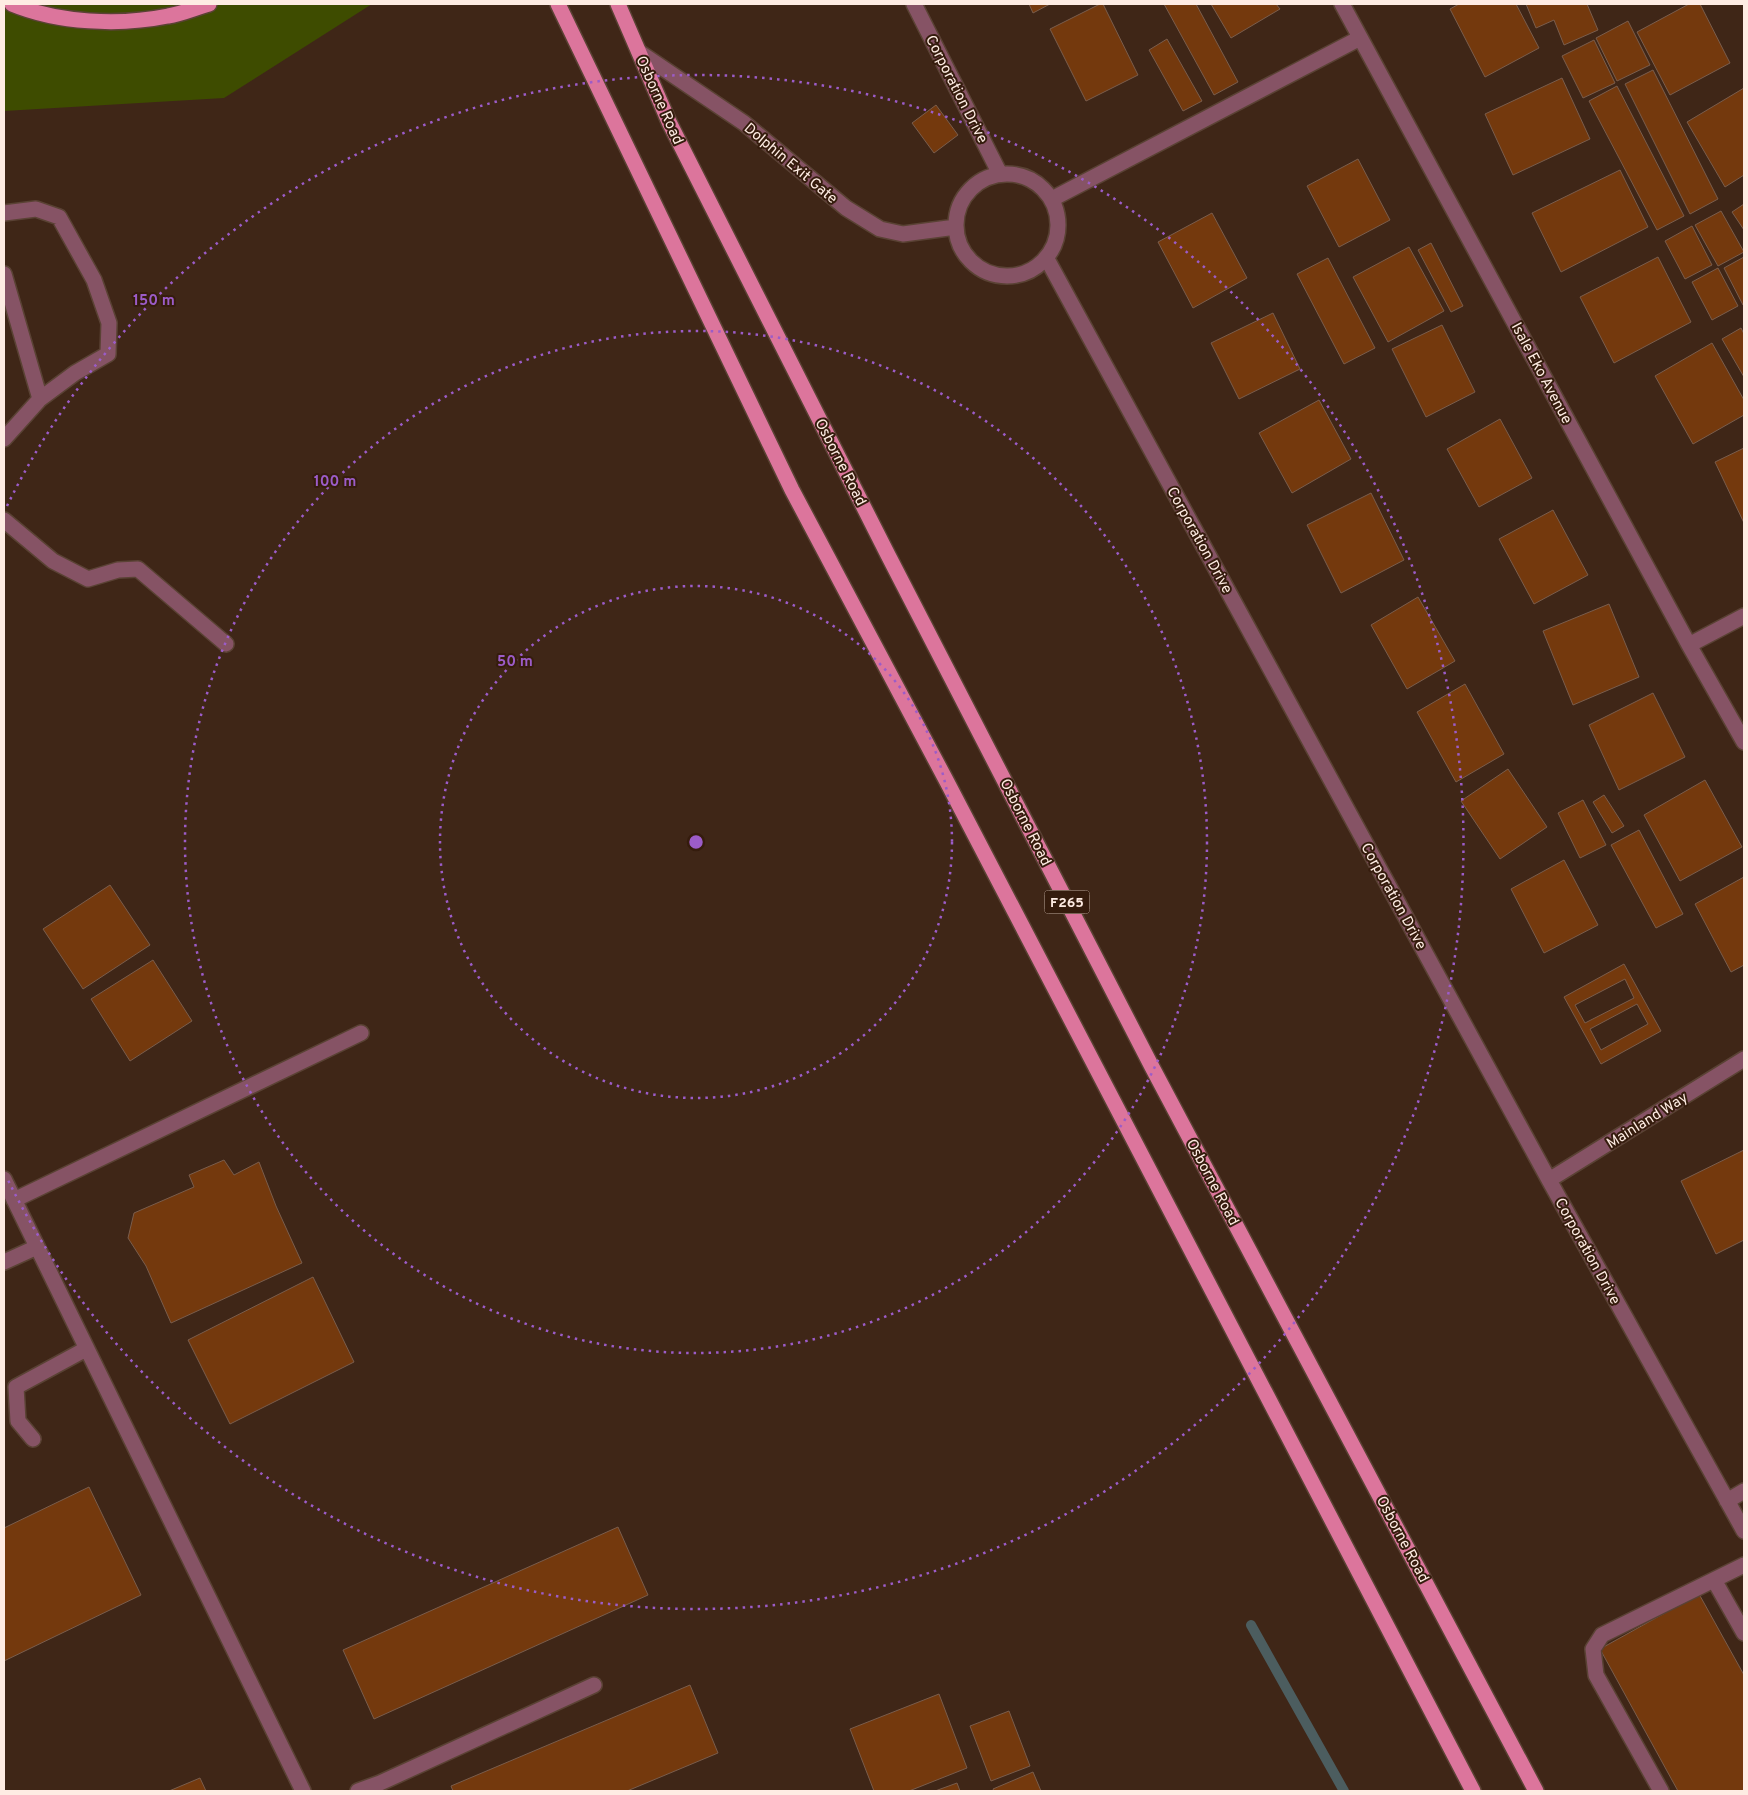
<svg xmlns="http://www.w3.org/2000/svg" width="1748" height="1795" viewBox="0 0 1748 1795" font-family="Overpass,sans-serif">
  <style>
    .green { fill: #3e4c00 }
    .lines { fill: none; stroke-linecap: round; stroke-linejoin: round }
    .stream { stroke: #4c5d5f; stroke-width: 10 }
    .building { fill: #74390d; stroke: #7a5d4c; fill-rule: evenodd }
    .lane-casing { stroke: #5a4234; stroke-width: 18 }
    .street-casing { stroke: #5a4234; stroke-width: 18 }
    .primary-casing { stroke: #5a4234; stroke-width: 18 }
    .lane { stroke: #865365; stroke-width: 15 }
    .street { stroke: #865365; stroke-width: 15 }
    .primary { stroke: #dc759c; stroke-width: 15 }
    .ring { fill: none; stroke: #9c5cc8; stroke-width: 2.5; stroke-dasharray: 2.5 5 }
    .labels { text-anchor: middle; stroke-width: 4; stroke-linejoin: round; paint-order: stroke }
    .shield { fill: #351c0d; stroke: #c2aea3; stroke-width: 1 }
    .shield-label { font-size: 14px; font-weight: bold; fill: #feece3 }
    .street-label { font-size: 15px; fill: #feece3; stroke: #351c0d }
    .centre { fill: #9c5cc8; stroke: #351c0d; stroke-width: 2.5 }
    .ring-label { font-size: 15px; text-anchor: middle; font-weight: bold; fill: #9c5cc8; stroke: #351c0d; stroke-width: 4; stroke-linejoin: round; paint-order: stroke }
  </style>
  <rect width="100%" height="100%" fill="#3f2617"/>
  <path class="green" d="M4,4H372L224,98L4,111Z"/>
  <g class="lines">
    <path class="stream" d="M1251,1625L1344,1791"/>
  </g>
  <path class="building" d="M1029,4H1050L1033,13Z
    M1100,4H1103L1138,75L1086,101L1050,29Z
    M1164,4H1196L1238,82L1214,95Z
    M1211,4H1276L1280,9L1231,38Z
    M1459,4H1516L1539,48L1485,77L1450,9Z
    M1526,4H1587L1598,30L1564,45L1554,20L1536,28Z
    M1689,4H1700L1730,63L1670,95L1637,32Z
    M1628,21L1650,65L1617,81L1596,38Z
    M1167,39L1202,101L1183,111L1149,50Z
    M1594,40L1615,83L1583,98L1562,56Z
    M1653,70L1718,199L1690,214L1625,84Z
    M1562,78L1590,139L1513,175L1485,114Z
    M1617,86L1684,216L1657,230L1589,101Z
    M1744,88V175L1725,187L1687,122Z
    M936,105L958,135L934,153L912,123Z
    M1358,159L1390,220L1339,247L1307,186Z
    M1620,170L1648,227L1561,272L1532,213Z
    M1744,204V230L1732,212Z
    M1721,211L1744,252L1718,266L1695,225Z
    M1212,213L1247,278L1193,308L1158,242Z
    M1692,226L1712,265L1685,279L1665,241Z
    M1431,243L1463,306L1451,312L1418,250Z
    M1409,247L1444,311L1388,342L1353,277Z
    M1658,257L1691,322L1614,363L1580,297Z
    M1744,257V304L1743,305L1724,268Z
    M1328,258L1375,348L1344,364L1297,274Z
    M1718,268L1738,306L1712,320L1692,282Z
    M1273,313L1300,369L1239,399L1211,343Z
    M1442,325L1475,392L1426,417L1392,349Z
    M1741,328L1744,334V377L1722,339Z
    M1712,343L1744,400V415L1693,444L1655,376Z
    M1319,400L1351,459L1292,493L1259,433Z
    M1500,419L1532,478L1479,507L1447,449Z
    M1744,448V523L1715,462Z
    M1371,493L1404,560L1341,593L1307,525Z
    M1553,510L1588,575L1534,604L1499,539Z
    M1418,597L1455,661L1407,689L1371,625Z
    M1609,604L1639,677L1573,705L1543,631Z
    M1465,684L1504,754L1456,782L1417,712Z
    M1653,693L1685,757L1619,790L1589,725Z
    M1508,769L1547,827L1500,859L1461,801Z
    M1705,780L1742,847L1680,881L1644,815Z
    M1604,795L1624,826L1612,833L1593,802Z
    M1583,800L1606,845L1580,858L1558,813Z
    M1639,830L1683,914L1656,928L1611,845Z
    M1564,860L1598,925L1544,953L1511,889Z
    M1744,877V965L1731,972L1695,904Z
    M110,885L150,945L83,989L43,929Z
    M153,960L192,1021L130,1061L91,999Z
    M1624,964L1661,1031L1601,1064L1564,997ZM1625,979L1634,998L1585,1023L1575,1005ZM1637,1004L1648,1024L1601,1050L1590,1029Z
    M1744,1150V1240L1716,1254L1681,1181Z
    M224,1160L234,1175L259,1162L276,1206L302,1263L171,1323L146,1266L128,1238L134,1213L194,1187L189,1175Z
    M313,1277L354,1362L230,1424L188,1340Z
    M89,1487L141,1595L4,1661V1528Z
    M618,1527L648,1595L374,1719L343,1650Z
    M1699,1594L1744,1675V1791H1678L1600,1649Z
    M690,1685L718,1753L627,1791H453L451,1786Z
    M939,1694L967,1768L909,1791H874L850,1729Z
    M1009,1711L1030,1766L991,1781L970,1726Z
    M1033,1772L1041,1791H994L993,1789Z
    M200,1778L206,1791H169Z
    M957,1783L960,1791H935Z"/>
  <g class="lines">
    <g class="lane-casing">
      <path id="lane" d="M4,213L36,209L59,217L94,280L109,323L108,354L75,373L40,399L4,439
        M4,274L40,399
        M4,520L53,561L88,579L118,570L138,569L226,644
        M1714,1580L1744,1633
        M1661,1791L1596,1675L1593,1649L1602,1635L1744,1565"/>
    </g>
    <g class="street-casing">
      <path id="street" d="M914,4L1000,174
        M1342,4L1689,645L1744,742
        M639,52L744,123L846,208L880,229L903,234L956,227
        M956 225a51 51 0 1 1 102 0a51 51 0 1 1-102 0Z
        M1052,199L1360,38
        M1047,259L1549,1180L1744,1531
        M1689,645L1744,616
        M4,1179L303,1791
        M1549,1180L1744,1059
        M14,1200L361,1033
        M4,1262L37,1247
        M33,1439L18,1421L16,1387L86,1349
        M1727,1501L1744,1491
        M358,1791L380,1783L594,1685"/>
    </g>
    <g class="primary-casing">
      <path id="primary" d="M12,4C58,23 119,26 168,16C182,14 195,8 209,4
        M558,4L792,490L946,780L1473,1791
        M618,4L669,122L888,555L1152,1067L1536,1791"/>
    </g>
    <use href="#lane" class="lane"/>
    <use href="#street" class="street"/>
    <use href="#primary" class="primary"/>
  </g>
  <g class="ring">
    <circle cx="696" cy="842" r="256"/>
    <circle cx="696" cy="842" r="511"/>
    <path d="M7 506A767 767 0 1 1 7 1178"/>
  </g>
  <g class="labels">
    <rect class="shield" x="1044.5" y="890.5" width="45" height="23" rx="4"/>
    <g class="shield-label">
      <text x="1067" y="907">F265</text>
    </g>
    <g class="street-label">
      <text transform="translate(957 89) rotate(63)" y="5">Corporation Drive</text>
      <text transform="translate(660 100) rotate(66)" y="5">Osborne Road</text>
      <text transform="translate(791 163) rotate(40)" y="5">Dolphin Exit Gate</text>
      <text transform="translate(1542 373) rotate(62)" y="5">Isale Eko Avenue</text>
      <text transform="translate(841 462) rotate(63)" y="5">Osborne Road</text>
      <text transform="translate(1200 540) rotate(61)" y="5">Corporation Drive</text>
      <text transform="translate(1026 822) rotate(63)" y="5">Osborne Road</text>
      <text transform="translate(1394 896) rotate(61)" y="5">Corporation Drive</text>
      <text transform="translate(1647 1120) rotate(-32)" y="5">Mainland Way</text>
      <text transform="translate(1213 1182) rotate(62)" y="5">Osborne Road</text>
      <text transform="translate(1588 1251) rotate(61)" y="5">Corporation Drive</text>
      <text transform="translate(1403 1539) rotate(62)" y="5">Osborne Road</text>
    </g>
  </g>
  <circle cx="696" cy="842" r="8" class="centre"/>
  <g class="ring-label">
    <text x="154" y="305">150 m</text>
    <text x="335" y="486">100 m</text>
    <text x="515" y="666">50 m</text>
  </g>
  <rect width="1748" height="1795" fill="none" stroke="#feece3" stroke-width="10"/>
</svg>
